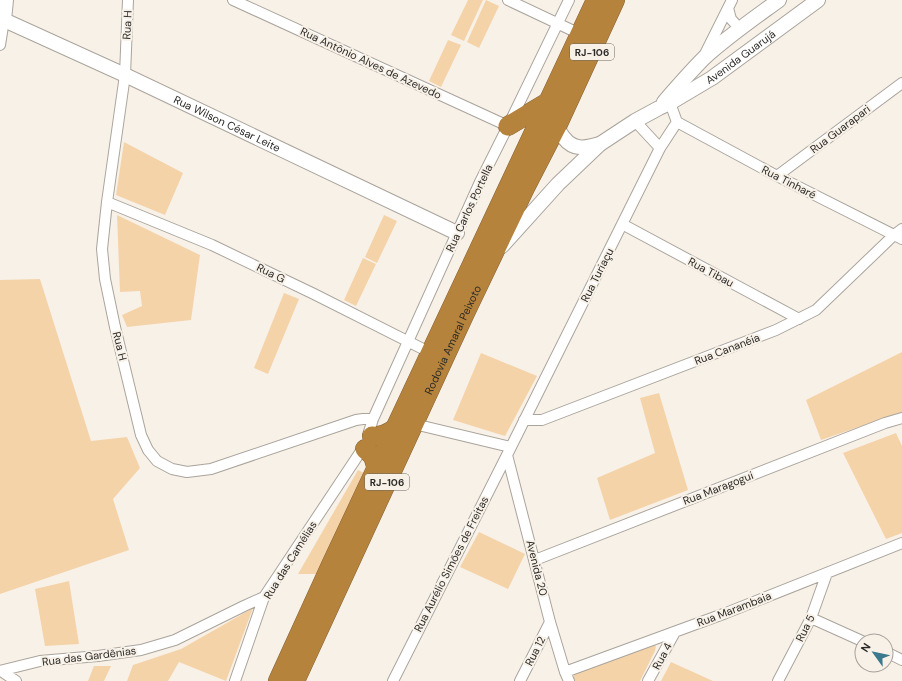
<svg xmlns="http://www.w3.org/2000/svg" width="902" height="681" viewBox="0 0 902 681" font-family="'DM Sans',sans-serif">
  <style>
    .green { fill: #f5d3a9 }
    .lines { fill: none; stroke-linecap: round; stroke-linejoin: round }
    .street-casing { stroke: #aaa49c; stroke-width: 12 }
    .secondary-casing { stroke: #aaa49c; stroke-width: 16 }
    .highway-casing { stroke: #866435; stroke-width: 20 }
    .street { stroke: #fff; stroke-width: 10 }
    .secondary { stroke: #fff; stroke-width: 14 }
    .highway { stroke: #b6833d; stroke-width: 19 }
    .labels { text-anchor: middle; stroke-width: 4; stroke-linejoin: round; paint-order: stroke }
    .shield { fill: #f8f1e8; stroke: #696661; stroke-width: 1 }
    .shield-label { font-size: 10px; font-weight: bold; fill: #2c2a27 }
    .street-label { font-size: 11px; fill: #2c2a27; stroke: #f8f1e8 }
  </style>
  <rect width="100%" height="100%" fill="#f8f1e8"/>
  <path class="green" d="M468,0H483L464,41L451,35Z
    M486,0L499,6L479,48L467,42Z
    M448,40L461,45L441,87L429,81Z
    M124,142L183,173L165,215L116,195Z
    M117,215L200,255L191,320L127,327L122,315L142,306L140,291L120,292Z
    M384,215L397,221L377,263L365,257Z
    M363,258L376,264L356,306L344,300Z
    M40,279L91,441L127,437L140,468L113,499L129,550L0,594V280Z
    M284,293L299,299L268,374L254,368Z
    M902,352V412L821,440L806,400Z
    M481,353L537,376L505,436L453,420Z
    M659,393L688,490L610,520L597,478L655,453L640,398Z
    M896,433L902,446V533L886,539L843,453Z
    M358,470L364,473L318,574H298Z
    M479,532L525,554L508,589L460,567Z
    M69,581L79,644L45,646L35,589Z
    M253,608L226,681L179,662L168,681H127L133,665L181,649Z
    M652,643L656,646L655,651L640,681H573L574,675L577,671Z
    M671,662L713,681H661Z
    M94,666H111L104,681H88Z"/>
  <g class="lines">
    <g class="street-casing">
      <path id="street" d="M128,0L125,75L107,202L102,249L105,279L115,327L141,435L148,450L157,461L172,469L187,472L211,469L356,420L363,419H373
        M233,0L508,126
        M508,0L580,34
        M728,8L731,19L740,29
        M0,45L4,20
        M705,54L732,0
        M635,121L660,148
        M677,122L777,176L902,239
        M777,176L902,83
        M107,202L212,245L314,294L431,353
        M622,224L799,319
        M524,420H542L776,330L816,310L894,235L902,229
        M414,424L510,447
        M368,435L373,419L480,182L508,126L569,0
        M507,455L550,622L565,672L569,681
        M535,560L885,423L902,418
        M811,618L862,641
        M886,652L902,660
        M0,671L40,661L98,656L141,650L175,640L244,606L264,597
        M1,671L16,681
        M565,672L726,613L902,543
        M235,681L264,597L363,448
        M393,681L507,455L660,148L677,122L670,103
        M520,681L550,622
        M648,681L675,632
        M778,681L811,618L827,573"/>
    </g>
    <g class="secondary-casing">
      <g id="secondary">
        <path id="s1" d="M6,0L4,20L125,75L457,233"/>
        <path d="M664,102C677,87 690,72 704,58C727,37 753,19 779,0"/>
        <path d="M557,126C559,130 561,135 564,138C574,151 587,148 600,144"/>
        <path id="s2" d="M502,246L558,184L600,144L635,121L659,108L670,103L712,78L818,0"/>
      </g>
    </g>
    <g class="highway-casing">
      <g id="highway">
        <path d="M508,126L548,102"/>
        <path d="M372,436C382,437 388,433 396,428"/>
        <path d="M365,449L373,456L377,469"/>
        <path d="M278,681L331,565L596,0"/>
        <path id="s3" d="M295,681L465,313L525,188L557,126L615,0"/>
      </g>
    </g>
    <use href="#street" class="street"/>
    <use href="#secondary" class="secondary"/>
    <use href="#highway" class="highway"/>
  </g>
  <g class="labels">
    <g class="shield">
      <rect x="570" y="44" width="44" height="16" rx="3"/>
      <rect x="365" y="474" width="44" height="16" rx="3"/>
    </g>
    <g class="shield-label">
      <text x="592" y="56">RJ-106</text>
      <text x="387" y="486">RJ-106</text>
    </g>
    <g class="street-label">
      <text transform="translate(127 25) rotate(-87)" y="4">Rua H</text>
      <text dy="4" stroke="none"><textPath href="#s2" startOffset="307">Avenida Guarujá</textPath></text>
      <text transform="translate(371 63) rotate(25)" y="4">Rua Antônio Alves de Azevedo</text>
      <text dy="4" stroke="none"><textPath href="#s1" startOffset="266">Rua Wilson César Leite</textPath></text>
      <text transform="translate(840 129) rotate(-37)" y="4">Rua Guarapari</text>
      <text transform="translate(789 182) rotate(27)" y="4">Rua Tinharé</text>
      <text transform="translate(469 208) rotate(-65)" y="4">Rua Carlos Portella</text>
      <text transform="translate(711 272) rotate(28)" y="4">Rua Tibau</text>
      <text transform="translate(271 273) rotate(26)" y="4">Rua G</text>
      <text transform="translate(597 275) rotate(-63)" y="4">Rua Turiaçu</text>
      <text dy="4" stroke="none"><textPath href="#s3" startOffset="376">Rodovia Amaral Peixoto</textPath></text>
      <text transform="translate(120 346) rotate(76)" y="4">Rua H</text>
      <text transform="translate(727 349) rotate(-21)" y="4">Rua Cananéia</text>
      <text transform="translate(718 488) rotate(-21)" y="4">Rua Maragogui</text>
      <text transform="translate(290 560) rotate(-58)" y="4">Rua das Camélias</text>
      <text transform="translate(451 564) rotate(-63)" y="4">Rua Aurélio Simões de Freitas</text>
      <text transform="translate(537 568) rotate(76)" y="4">Avenida 20</text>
      <text transform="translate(734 609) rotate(-21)" y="4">Rua Marambaia</text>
      <text transform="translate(805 628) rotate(-64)" y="4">Rua 5</text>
      <text transform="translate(535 651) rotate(-63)" y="4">Rua 12</text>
      <text transform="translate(89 656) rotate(-7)" y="4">Rua das Gardênias</text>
      <text transform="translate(662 656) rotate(-62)" y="4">Rua 4</text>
    </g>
  </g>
  <g transform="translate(874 653) rotate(303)"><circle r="19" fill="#f8f1e8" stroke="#a6a19b"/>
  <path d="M0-3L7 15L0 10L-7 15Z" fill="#3a798e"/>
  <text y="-6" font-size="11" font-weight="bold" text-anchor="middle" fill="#2c2a27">N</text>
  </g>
</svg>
